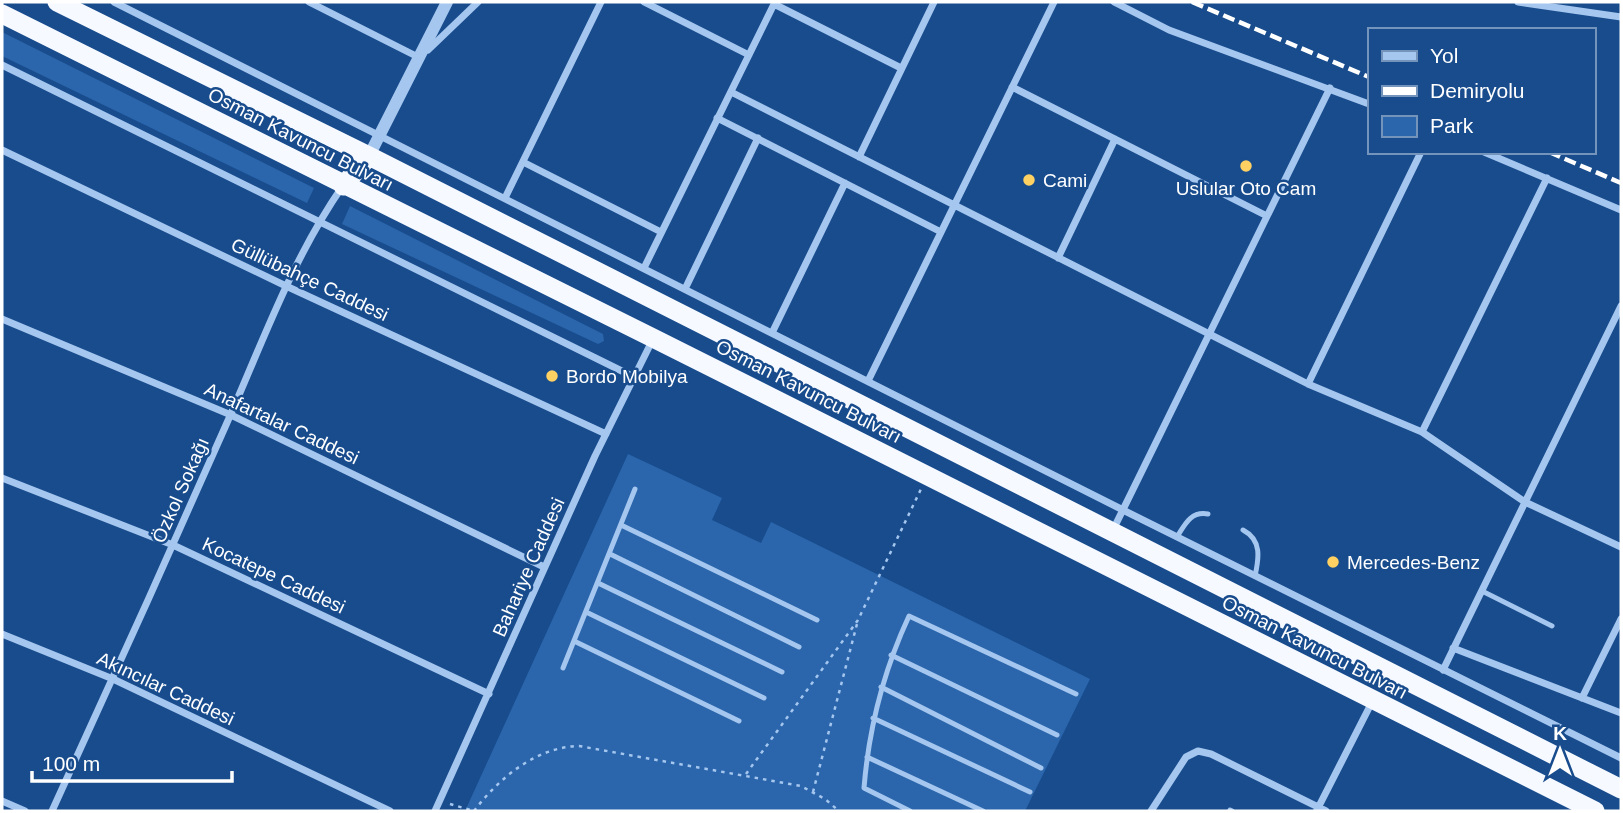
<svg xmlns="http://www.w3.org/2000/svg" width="1623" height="813" viewBox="0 0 1623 813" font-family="Arial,sans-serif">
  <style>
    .green { fill: #2b66ac }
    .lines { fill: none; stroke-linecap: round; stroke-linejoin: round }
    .path { stroke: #a4c6ef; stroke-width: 2.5; stroke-dasharray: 3.5 5; stroke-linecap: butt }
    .service { stroke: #a4c6ef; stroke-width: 5 }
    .minor { stroke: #a4c6ef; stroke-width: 7 }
    .tertiary { stroke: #a4c6ef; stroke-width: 12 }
    .trunk { stroke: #f6f9ff; stroke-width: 19 }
    .rail { stroke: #fff; stroke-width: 4.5; stroke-dasharray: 12 5; stroke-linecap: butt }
    .poi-dot { fill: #ffd162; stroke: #184c8d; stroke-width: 2.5 }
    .labels { text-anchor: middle; stroke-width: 5; stroke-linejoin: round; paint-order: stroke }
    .street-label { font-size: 19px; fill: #fff; stroke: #184c8d }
    .poi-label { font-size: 19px; fill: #fff; stroke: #184c8d; text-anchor: start }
  </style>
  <rect width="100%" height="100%" fill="#184c8d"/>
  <path class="green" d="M2,32L314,188L307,203L2,56Z
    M350,206L603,334L604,341L598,344L342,224Z
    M628,454L722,498L712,520L761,543L771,522L1090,679L1025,811H465Z"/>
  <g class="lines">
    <path class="path" d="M746,774L858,620L921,489
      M813,792L857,624
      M450,804L474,811
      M474,811C499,778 536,747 579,746L801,786L825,799L839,811"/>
    <path class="service" d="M621,525L817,620
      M1243,530C1262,540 1259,558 1255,576
      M1177,537C1185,524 1191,511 1208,514
      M610,554L799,647
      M598,583L782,672
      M1482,591L1552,626
      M586,612L764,698
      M574,641L739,721
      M891,655L1057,735
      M563,668L635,489
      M881,687L1041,768
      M873,718L1030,792
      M867,757L983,811
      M1230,810L1232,811
      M910,811L864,788C869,726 883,672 909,616L1076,694"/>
    <path class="minor" d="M114,2L1123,510L1621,758
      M309,2L420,58
      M644,2L749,55
      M1114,2L1169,30L1369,104
      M1518,2L1621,17
      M774,4L901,68
      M428,50L478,2
      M2,65L634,377
      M1012,87L1267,216
      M731,92L1308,384L1422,432L1525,502L1621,547
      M717,118L941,232
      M2,150L286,286L606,434
      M1484,152L1621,210
      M859,157L934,2
      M523,162L661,232
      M505,198L601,2
      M1058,258L1115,139
      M644,268L775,2
      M685,289L758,138
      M2,319L231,415L544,567
      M772,333L845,183
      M868,381L1054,2
      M1308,384L1421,152
      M1422,432L1547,178
      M2,478L173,545L489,694
      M1113,530L1330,88
      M2,634L113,679L390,811
      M1453,648L1621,713
      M1443,670L1621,306
      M1582,698L1621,619
      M2,801L25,811
      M1317,810L1372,702
      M52,811C111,683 169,554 226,425C262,344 291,261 342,187
      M435,811L595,456L653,339
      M1151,811L1186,757L1198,751L1211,754L1326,811"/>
    <path class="tertiary" d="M369,156L447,2"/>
    <path class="trunk" d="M57,2L369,156L1621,789
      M2,14L653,338L1595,811
      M343,186L369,156"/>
    <path class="rail" d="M1192,2L1369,77
      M1549,152L1621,183"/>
  </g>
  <g class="poi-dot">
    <circle cx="1246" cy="166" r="7"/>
    <circle cx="1029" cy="180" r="7"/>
    <circle cx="552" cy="376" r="7"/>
    <circle cx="1333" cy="562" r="7"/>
  </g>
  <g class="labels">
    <g class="street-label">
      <text transform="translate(301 139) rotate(27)" y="7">Osman Kavuncu Bulvarı</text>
      <text transform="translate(310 279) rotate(25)" y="7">Güllübahçe Caddesi</text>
      <text transform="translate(809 391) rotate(27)" y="7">Osman Kavuncu Bulvarı</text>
      <text transform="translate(282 423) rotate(25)" y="7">Anafartalar Caddesi</text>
      <text transform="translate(180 490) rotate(-66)" y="7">Özkol Sokağı</text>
      <text transform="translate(528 567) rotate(-66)" y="7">Bahariye Caddesi</text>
      <text transform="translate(274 575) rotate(25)" y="7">Kocatepe Caddesi</text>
      <text transform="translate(1315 647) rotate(27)" y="7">Osman Kavuncu Bulvarı</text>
      <text transform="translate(166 688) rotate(25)" y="7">Akıncılar Caddesi</text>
    </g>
    <g class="poi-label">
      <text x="1043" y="187">Cami</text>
      <text x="1246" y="195" text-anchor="middle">Uslular Oto Cam</text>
      <text x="566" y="383">Bordo Mobilya</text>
      <text x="1347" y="569">Mercedes-Benz</text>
    </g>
  </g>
  <rect width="1623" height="813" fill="none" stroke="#ffffff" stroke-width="7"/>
  <rect x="1368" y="28" width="228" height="126" fill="#184c8d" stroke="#7494bb" stroke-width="2"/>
  <rect x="1382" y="51" width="35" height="10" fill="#a4c6ef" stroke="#7494bb" stroke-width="2"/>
  <text x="1430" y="63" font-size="21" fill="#ffffff">Yol</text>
  <rect x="1382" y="86" width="35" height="10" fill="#ffffff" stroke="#7494bb" stroke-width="2"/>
  <text x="1430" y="98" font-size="21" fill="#ffffff">Demiryolu</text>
  <rect x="1382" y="116" width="35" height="21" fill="#2b66ac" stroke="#7494bb" stroke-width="2"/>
  <text x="1430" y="133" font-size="21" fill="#ffffff">Park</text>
  <g transform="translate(1560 750)" stroke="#184c8d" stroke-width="5" paint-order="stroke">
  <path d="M0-5L12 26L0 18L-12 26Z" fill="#ffffff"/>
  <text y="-10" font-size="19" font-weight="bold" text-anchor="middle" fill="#ffffff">K</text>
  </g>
  <path d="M32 771v10h200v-10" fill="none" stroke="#ffffff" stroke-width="3.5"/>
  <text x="42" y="771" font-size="21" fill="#ffffff" stroke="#184c8d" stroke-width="5" paint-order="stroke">100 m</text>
</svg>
